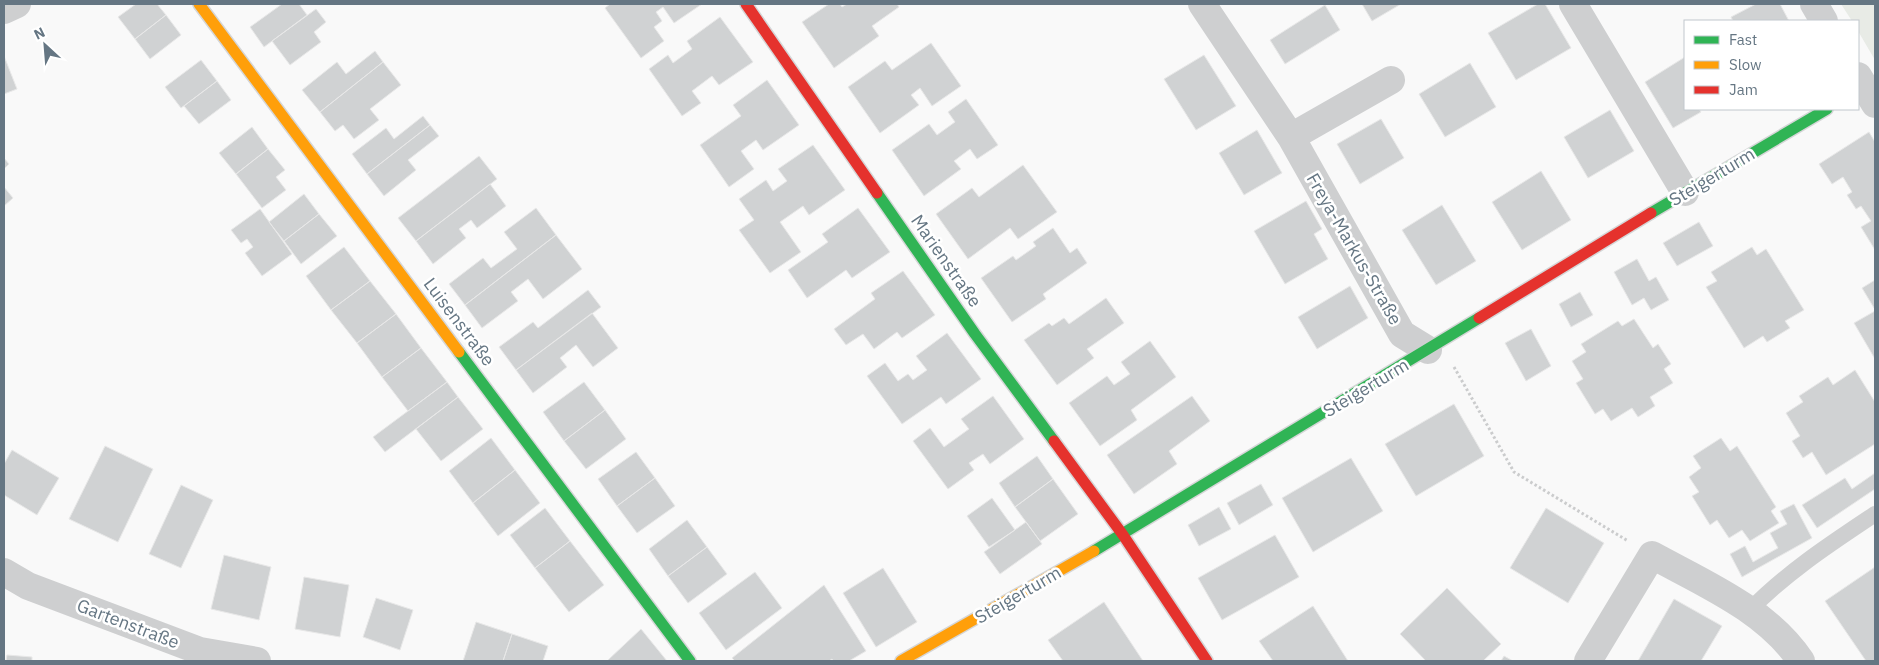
<svg xmlns="http://www.w3.org/2000/svg" width="1879" height="665" viewBox="0 0 1879 665" font-family="'IBM Plex Sans',sans-serif">
  <style>
    .green { fill: #e8ebe6 }
    .building { fill: #d0d2d3; stroke: #e8e8e8 }
    .lines { fill: none; stroke-linecap: round; stroke-linejoin: round }
    .fast-casing { stroke: #d5d6d7; stroke-width: 14 }
    .slow-casing { stroke: #d5d6d7; stroke-width: 14 }
    .jam-casing { stroke: #d5d6d7; stroke-width: 14 }
    .path { stroke: #cbcccd; stroke-width: 3; stroke-dasharray: 2.5 2.5; stroke-linecap: butt }
    .lane { stroke: #cecfd0; stroke-width: 16 }
    .street { stroke: #cecfd0; stroke-width: 28 }
    .fast { stroke: #30b455; stroke-width: 11 }
    .slow { stroke: #ff9f0a; stroke-width: 11 }
    .jam { stroke: #e5322d; stroke-width: 11 }
    .labels { text-anchor: middle; stroke-width: 5; stroke-linejoin: round; paint-order: stroke }
    .street-label { font-size: 18px; fill: #657683; stroke: #fff }
  </style>
  <rect width="100%" height="100%" fill="#f9f9f9"/>
  <path class="green" d="M1841,4H1875V60L1858,31V21H1852Z"/>
  <path class="building" d="M136,4H157L166,15L135,39L118,17Z
    M282,4H299L307,15L264,47L250,27Z
    M610,4H702L674,23L663,7L656,12L662,21L654,27L664,41L641,58L605,8Z
    M829,4H840L842,7L847,4H897L899,7L872,26L879,36L834,68L802,22Z
    M1362,4H1401L1372,21Z
    M1538,4H1545L1571,48L1516,80L1488,33Z
    M1756,4H1780L1789,21H1733L1731,17Z
    M1325,5L1340,30L1285,64L1270,40Z
    M316,9L326,22L314,32L321,42L290,65L272,41Z
    M166,15L181,35L150,59L135,39Z
    M720,17L753,62L719,85L712,76L692,91L701,103L682,116L649,69L668,55L673,63L692,49L687,41Z
    M931,43L961,86L932,106L920,88L911,95L919,105L880,133L848,87L885,61L892,70Z
    M375,51L383,62L320,112L302,90L337,62L346,74Z
    M1204,55L1236,106L1196,130L1164,79Z
    M4,56L17,89L4,94Z
    M1685,57V109H1699L1701,112L1673,128L1645,82Z
    M201,60L217,81L181,108L165,87Z
    M383,62L401,85L370,109L379,120L354,139L343,125L335,131L320,112Z
    M1470,63L1496,107L1445,137L1419,94Z
    M767,80L799,125L763,150L756,140L741,151L754,169L729,187L700,145L741,116L733,105Z
    M217,81L231,100L199,124L184,106Z
    M966,99L998,145L977,159L970,149L954,161L961,169L924,196L892,150L929,124L937,135L955,122L948,112Z
    M1610,110L1634,151L1588,178L1564,137Z
    M423,116L430,125L367,174L352,154L386,128L394,139Z
    M1381,119L1404,158L1360,184L1337,144Z
    M430,125L439,136L408,160L416,170L384,196L367,174Z
    M252,127L268,149L236,174L219,153Z
    M1257,130L1282,173L1244,195L1219,153Z
    M1869,132L1875,142V250L1861,227L1871,221L1861,206L1856,209L1847,195L1852,192L1843,177L1832,184L1819,164Z
    M813,145L845,190L809,215L803,206L780,222L801,252L770,273L739,230L754,220L739,199L766,180L773,191L787,181L778,169Z
    M268,149L285,170L276,177L286,190L262,208L236,174Z
    M479,156L497,179L416,241L398,218Z
    M4,158L9,164L4,169Z
    M1023,165L1057,212L1018,239L1010,228L968,259L936,214L972,188L979,197Z
    M1541,171L1571,220L1522,250L1492,202Z
    M490,184L506,206L477,228L471,220L459,229L466,238L433,264L416,241Z
    M4,187L13,198L4,206Z
    M304,194L319,214L284,241L269,222Z
    M1306,201L1322,229L1314,234L1328,259L1285,284L1254,231Z
    M1442,205L1476,261L1436,285L1402,230Z
    M536,208L556,235L465,305L449,284L483,258L491,268L517,249L504,232Z
    M858,208L890,252L852,278L846,270L807,298L788,270L828,242L822,234Z
    M260,209L292,254L262,276L245,253L253,247L247,239L241,243L231,230Z
    M319,214L337,236L301,264L284,241Z
    M1699,222L1713,246L1677,266L1663,243Z
    M1053,228L1070,253L1077,248L1087,263L1043,294L1046,299L1012,322L981,278L1013,256L1016,260L1036,246L1033,242Z
    M556,235L582,269L543,299L528,279L511,292L518,301L482,328L465,305Z
    M344,247L370,281L331,310L306,276Z
    M1752,247L1757,255L1766,249L1804,310L1785,321L1790,328L1767,342L1763,336L1744,348L1706,287L1717,281L1711,272Z
    M1637,259L1649,281L1656,277L1669,300L1651,310L1644,298L1632,305L1614,272Z
    M903,271L935,315L902,338L897,332L874,349L863,334L846,345L834,329L875,299L871,293Z
    M1875,280V307L1874,308L1862,288Z
    M370,281L396,314L357,343L331,310Z
    M1350,286L1368,318L1317,349L1298,317Z
    M588,290L601,307L516,370L499,347L533,322L538,328Z
    M1580,292L1593,315L1571,327L1559,304Z
    M1106,298L1124,323L1087,349L1094,358L1057,385L1024,340L1049,323L1052,326L1064,318L1069,324Z
    M1875,311V359L1854,323Z
    M592,313L618,348L593,367L576,345L560,358L567,367L533,393L516,370Z
    M396,314L421,348L382,377L357,343Z
    M1634,319L1653,348L1658,344L1671,364L1664,369L1673,383L1650,397L1655,406L1638,417L1632,408L1611,421L1603,409L1595,414L1576,383L1583,379L1572,361L1586,352L1581,344L1618,321L1622,326Z
    M1531,329L1551,366L1526,381L1505,343Z
    M947,333L981,379L946,404L941,397L902,424L867,376L885,363L898,381L908,374L913,380L927,370L916,356Z
    M1150,341L1176,377L1131,410L1137,420L1100,446L1069,403L1107,376L1114,385L1130,374L1121,362Z
    M421,348L447,382L408,411L382,377Z
    M1855,370L1875,402V444L1826,475L1812,452L1803,458L1792,441L1800,436L1786,413L1803,402L1799,396L1828,377L1833,385Z
    M447,382L458,397L385,452L373,437Z
    M584,382L605,410L564,441L543,412Z
    M993,396L1024,439L990,464L983,454L969,463L974,470L948,489L913,441L930,428L944,447L969,429L961,419Z
    M1192,396L1210,421L1169,451L1177,464L1134,494L1107,455Z
    M458,397L483,429L441,461L416,429Z
    M1454,404L1484,456L1416,496L1385,444Z
    M605,410L626,439L586,469L564,441Z
    M491,438L515,470L473,503L449,471Z
    M1721,438L1730,451L1737,446L1776,507L1771,511L1779,523L1750,541L1742,530L1729,538L1717,520L1710,525L1692,496L1699,492L1689,477L1701,468L1693,456Z
    M105,446L153,469L118,542L69,519Z
    M12,450L59,478L37,515L4,495V464Z
    M636,452L655,478L617,506L598,479Z
    M1037,456L1053,479L1015,507L999,483Z
    M1351,458L1383,511L1313,552L1282,498Z
    M515,470L540,503L498,536L473,503Z
    M1875,473V489L1817,528L1802,505L1845,478L1852,489Z
    M655,478L675,506L637,533L617,506Z
    M1053,479L1078,514L1040,541L1015,507Z
    M1261,484L1273,505L1239,525L1227,503Z
    M181,485L213,500L181,568L149,554Z
    M992,498L1015,530L989,547L967,516Z
    M1794,504L1812,538L1742,577L1730,554L1745,546L1753,562L1778,548L1770,533L1787,524L1780,511Z
    M1219,507L1231,529L1199,546L1188,525Z
    M545,508L570,541L535,568L510,535Z
    M1546,508L1604,543L1568,603L1510,568Z
    M687,520L707,547L668,576L649,549Z
    M1026,522L1042,544L1000,574L984,552Z
    M1275,535L1299,577L1222,620L1198,578Z
    M570,541L604,585L569,612L535,568Z
    M707,547L727,574L688,603L668,576Z
    M224,555L271,567L259,620L211,609Z
    M1875,567V661H1866L1825,601Z
    M883,568L917,622L876,647L843,593Z
    M755,572L782,608L726,650L699,613Z
    M304,577L349,585L340,637L295,629Z
    M824,585L866,651L849,661H833L832,659L829,661H735L732,658Z
    M1447,588L1501,644L1483,661H1426L1400,634Z
    M376,598L413,610L400,650L363,637Z
    M1674,599L1722,626L1701,661H1638Z
    M1104,602L1143,661H1063L1048,640Z
    M1313,606L1348,661H1273L1259,641Z
    M476,622L512,634L503,661H463Z
    M641,629L667,661H607L608,660Z
    M512,634L548,646L543,661H503Z
    M7,655L32,657V661H6Z
    M1504,656L1513,661H1501Z"/>
  <g class="lines">
    <g class="fast-casing">
      <path id="fast" d="M877,193L975,334L1054,441
        M1651,213L1827,109
        M459,352L690,661
        M1094,551L1479,318"/>
    </g>
    <g class="slow-casing">
      <path id="slow" d="M199,4L459,352
        M901,661L1094,551"/>
    </g>
    <g class="jam-casing">
      <path id="jam" d="M746,4L877,193
        M1479,318L1651,213
        M1054,441L1123,535L1207,661"/>
    </g>
    <path class="path" d="M1454,367L1514,472L1628,541"/>
    <path class="lane" d="M1749,611C1787,572 1830,544 1875,514"/>
    <path class="street" d="M1202,4L1291,137L1402,334L1428,350
      M1573,4L1685,192
      M1814,4L1824,21
      M4,10L17,4
      M1858,76L1875,104
      M1291,137L1391,80
      M4,572L28,586L200,651L257,661
      M1588,661L1652,555C1705,584 1767,610 1801,661"/>
    <use href="#fast" class="fast"/>
    <use href="#slow" class="slow"/>
    <use href="#jam" class="jam"/>
  </g>
  <g class="labels">
    <g class="street-label">
      <text transform="translate(1712 177) rotate(-31)" y="6">Steigerturm</text>
      <text transform="translate(1354 249) rotate(60)" y="6">Freya-Markus-Straße</text>
      <text transform="translate(946 261) rotate(55)" y="6">Marienstraße</text>
      <text transform="translate(459 322) rotate(53)" y="6">Luisenstraße</text>
      <text transform="translate(1366 388) rotate(-31)" y="6">Steigerturm</text>
      <text transform="translate(1018 595) rotate(-30)" y="6">Steigerturm</text>
      <text transform="translate(128 624) rotate(21)" y="6">Gartenstraße</text>
    </g>
  </g>
  <rect width="1879" height="665" fill="none" stroke="#657683" stroke-width="10"/>
  <rect x="1684" y="20" width="175" height="90" fill="#ffffff" stroke="#c1c8cd"/>
  <rect x="1694" y="36" width="25" height="8" fill="#30b455" stroke="#c1c8cd"/>
  <text x="1729" y="45" font-size="15" fill="#657683">Fast</text>
  <rect x="1694" y="61" width="25" height="8" fill="#ff9f0a" stroke="#c1c8cd"/>
  <text x="1729" y="70" font-size="15" fill="#657683">Slow</text>
  <rect x="1694" y="86" width="25" height="8" fill="#e5322d" stroke="#c1c8cd"/>
  <text x="1729" y="95" font-size="15" fill="#657683">Jam</text>
  <g transform="translate(45 45) rotate(334)" stroke="#ffffff" stroke-width="4" paint-order="stroke">
  <path d="M0-4L9 19L0 12L-9 19Z" fill="#657683"/>
  <text y="-8" font-size="14" font-weight="bold" text-anchor="middle" fill="#657683">N</text>
  </g>
</svg>
